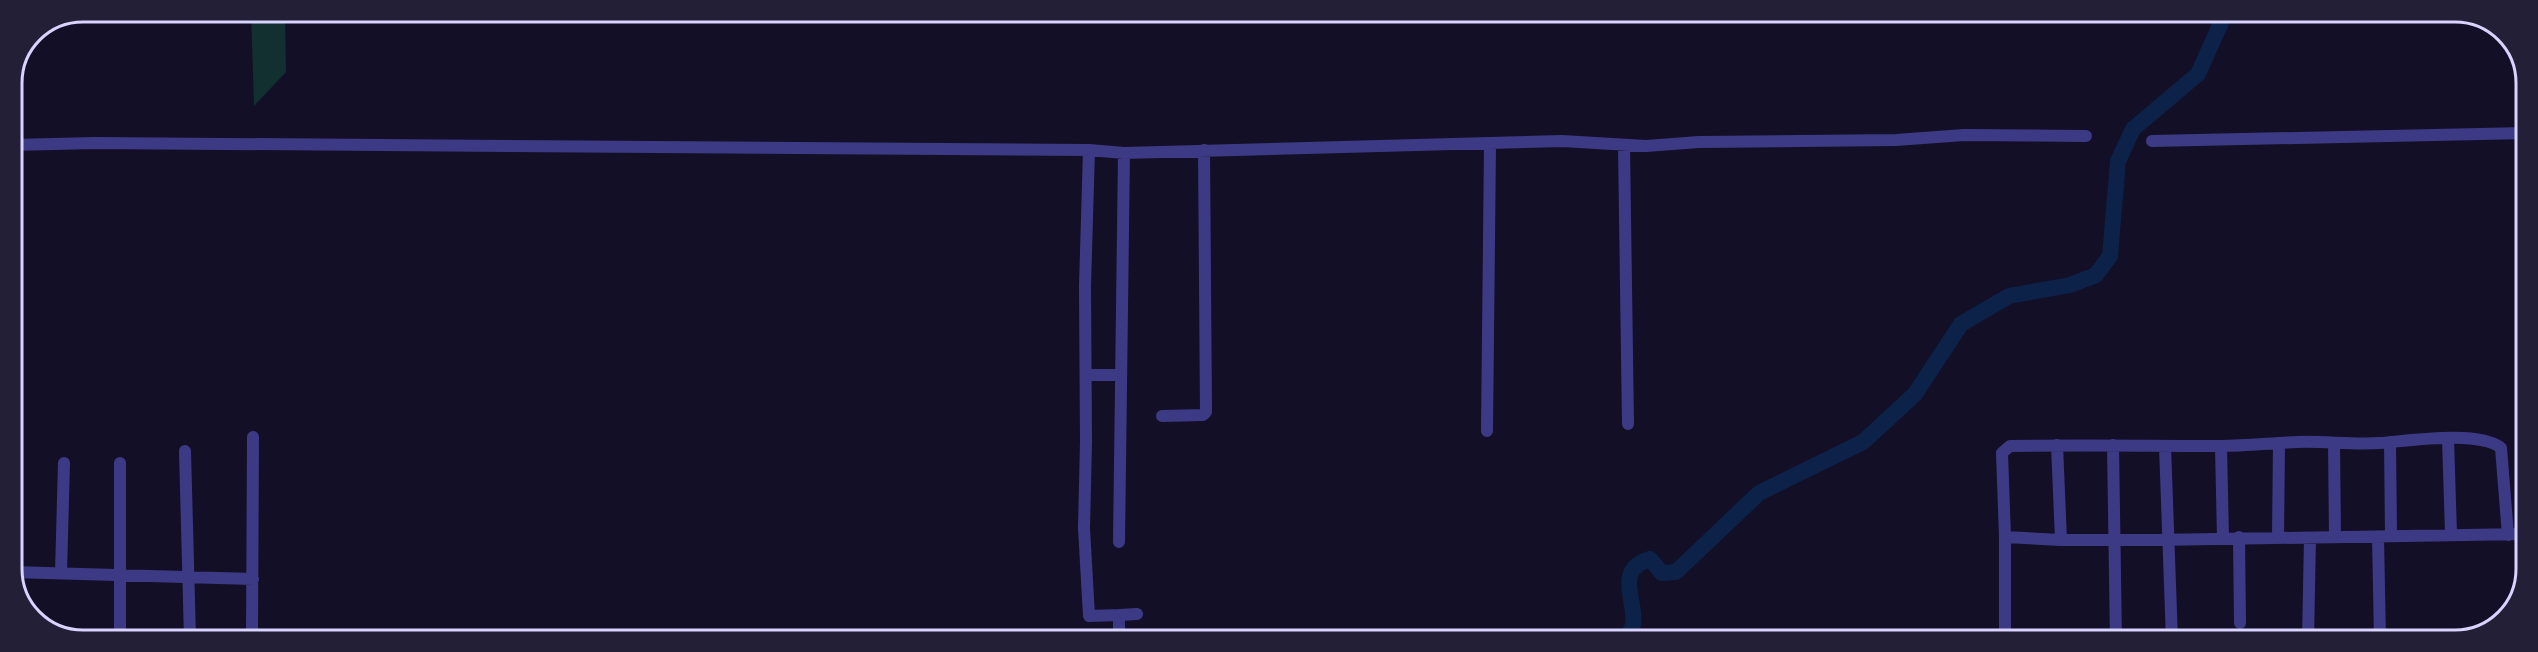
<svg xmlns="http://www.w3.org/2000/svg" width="2538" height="652" viewBox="0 0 2538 652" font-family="Ubuntu,sans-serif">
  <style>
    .green { fill: #12302f }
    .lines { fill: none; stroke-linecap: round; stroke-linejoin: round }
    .river { stroke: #0c2248; stroke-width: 16 }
    .minor { stroke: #3d3a85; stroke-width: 12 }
    .rim { fill: none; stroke: #d9d4ff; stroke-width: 3 }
  </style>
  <rect width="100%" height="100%" fill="#130f26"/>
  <path class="green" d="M251,12H285L286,72L254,106Z"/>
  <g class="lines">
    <path class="river" d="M1623,639C1626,636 1630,632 1632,628C1640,606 1611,570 1650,559L1662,573L1676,572L1759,493L1863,442L1915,394L1961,324L2009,296L2070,285L2096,275L2110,256L2118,161L2133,129L2198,74L2225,14"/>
    <path class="minor" d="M2152,141L2526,133
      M12,145L95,143L1089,150L1124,153L1562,141L1646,146L1699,142L1896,140L1964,135L2086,136
      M1624,146L1628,424
      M1089,150L1085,286L1086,442L1084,528L1089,616L1119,615V639
      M1086,375H1120
      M1162,416L1203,415L1206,412L1204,150
      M1487,431L1490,144
      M2448,439L2451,534
      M2390,442L2391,535
      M2334,443L2335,537
      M2057,445L2061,540
      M2113,445L2116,640
      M2165,446L2172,640
      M2221,446L2223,539
      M185,451L190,638
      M120,463V638
      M2005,537L2002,453L2010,446C2080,445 2150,446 2220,446C2246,446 2272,443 2298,442C2325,441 2353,445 2380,443C2409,441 2478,430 2501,448L2508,535
      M2239,537L2240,623
      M2278,537L2279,443
      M2378,537L2380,640
      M1119,542L1124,153
      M12,572L253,579
      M61,573L64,463
      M1119,615L1137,614
      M252,638L253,437
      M2005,640V537L2061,540H2156L2524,534
      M2308,640L2310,538"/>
  </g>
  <path d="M0 0H2538V652H0ZM83 22H2455A61 61 0 0 1 2516 83V569A61 61 0 0 1 2455 630H83A61 61 0 0 1 22 569V83A61 61 0 0 1 83 22Z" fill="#231f37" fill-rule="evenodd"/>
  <path class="rim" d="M83 22H2455A61 61 0 0 1 2516 83V569A61 61 0 0 1 2455 630H83A61 61 0 0 1 22 569V83A61 61 0 0 1 83 22Z"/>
</svg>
